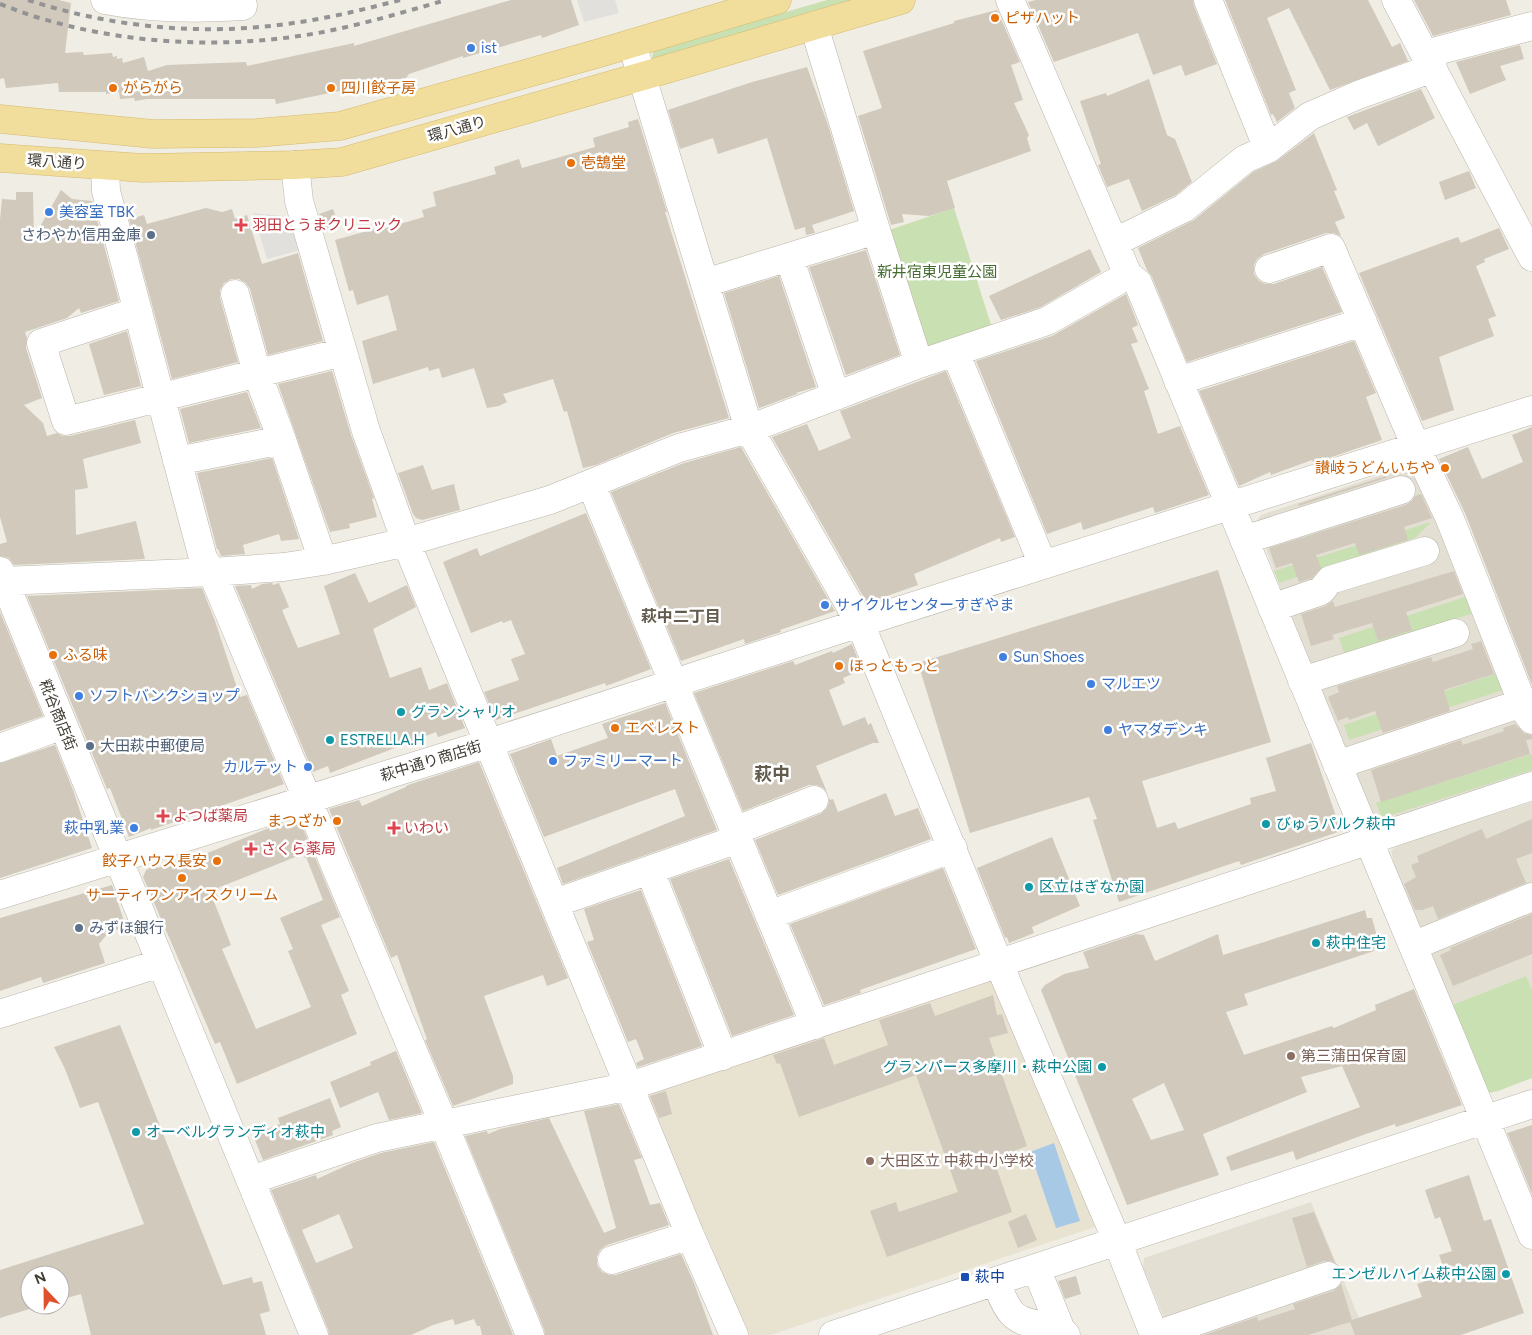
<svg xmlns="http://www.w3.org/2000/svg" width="1532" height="1335" viewBox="0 0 1532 1335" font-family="Figtree,'Noto Sans JP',sans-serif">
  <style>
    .residential { fill: #e3dfd3 }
    .education { fill: #e8e2d0 }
    .green { fill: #c9e0b2 }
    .parking { fill: #e1e0dc }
    .water { fill: #a7c9e6 }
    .building { fill: #d0c9bc; fill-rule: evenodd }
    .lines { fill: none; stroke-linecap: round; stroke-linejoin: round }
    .minor-casing { stroke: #bab5a9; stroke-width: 29 }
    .major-casing { stroke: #d4bb6f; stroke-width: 29 }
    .minor { stroke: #fff; stroke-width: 28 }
    .major { stroke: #f1dd9c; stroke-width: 28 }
    .rail { stroke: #939393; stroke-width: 4; stroke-dasharray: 6 6; stroke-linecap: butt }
    .food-dot { fill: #e8710a; stroke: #fff; stroke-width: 2 }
    .shop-dot { fill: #3f7fe0; stroke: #fff; stroke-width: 2 }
    .health-dot { fill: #e0444e; stroke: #fff; stroke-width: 2 }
    .service-dot { fill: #5c6f8a; stroke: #fff; stroke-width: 2 }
    .culture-dot { fill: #0f9aa8; stroke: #fff; stroke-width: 2 }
    .education-dot { fill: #8d6e63; stroke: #fff; stroke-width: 2 }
    .transit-dot { fill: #1a4fb4; stroke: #fff; stroke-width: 2 }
    .labels { text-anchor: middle; stroke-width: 5; stroke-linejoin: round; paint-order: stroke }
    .food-label { font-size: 15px; fill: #c56008; stroke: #fff; text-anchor: start }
    .shop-label { font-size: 15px; fill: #366cbe; stroke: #fff; text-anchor: start }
    .street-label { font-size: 15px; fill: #413d35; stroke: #fff }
    .health-label { font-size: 15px; fill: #be3a42; stroke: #fff; text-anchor: start }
    .service-label { font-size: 15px; fill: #4e5e75; stroke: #fff; text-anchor: start }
    .park-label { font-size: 15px; fill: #446c30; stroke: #fff }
    .culture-label { font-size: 15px; fill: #0d838f; stroke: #fff; text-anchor: start }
    .education-label { font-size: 15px; fill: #785e54; stroke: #fff; text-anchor: start }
    .transit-label { font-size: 15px; fill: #164399; stroke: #fff; text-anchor: start }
    .neighbourhood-label { font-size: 16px; font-weight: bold; fill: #635b4e; stroke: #fff }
    .quarter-label { font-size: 18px; font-weight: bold; fill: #635b4e; stroke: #fff }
  </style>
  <rect width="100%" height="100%" fill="#f0ede5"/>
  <path class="residential" d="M1420,462L1532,737V771L1384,821L1375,818L1290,613L1256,523L1261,515Z
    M1532,802V990L1526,976L1452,1005L1395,870L1391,850L1404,842Z
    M1311,1202L1366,1335H1171L1143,1267L1144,1258Z"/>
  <path class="education" d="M995,977L1095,1227L770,1335H743L645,1096L649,1089Z"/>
  <path class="green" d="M827,0H862L653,59L652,56L654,51L657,50Z
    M954,208L993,331L926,355L886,231Z
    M1431,522L1415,538L1279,583L1274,571Z
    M1468,596L1474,613L1344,653L1339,638Z
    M1501,672L1506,689L1349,740L1344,725Z
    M1532,754V770L1382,818L1376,803Z
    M1526,976L1532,990V1078L1498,1091L1488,1093L1452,1005Z"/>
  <path class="parking" d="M577,0H615L619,13L584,22Z
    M253,213L294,217L304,249L267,259Z"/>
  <path class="water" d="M1054,1143L1080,1221L1056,1228L1030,1152Z"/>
  <path class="building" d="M0,0H59L71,3L65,53L83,52L84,55L112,53L113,57L117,56V59L122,58L123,63L144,57L148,71L167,65L246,62L247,66L354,43V46L511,0H571L579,25L542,38L541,35L463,58V56L409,74L406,78L370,88L369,85L276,104L275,99H147L135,101L134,98L120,99L119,92L106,94V92H59L58,83L6,88L4,78L0,79Z
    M1036,0H1193L1194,6L1217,64L1185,76L1181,65L1153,75L1138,33L1054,62L1028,2Z
    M1225,0H1368L1392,47L1400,43L1408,61L1330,90L1289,8L1267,18L1296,90L1289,93L1295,108L1277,122L1273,114L1271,115Z
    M1414,0H1506L1511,15L1433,36Z
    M997,10L1020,62L1011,65L1023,100L1014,103L1029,135L1027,138L1031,151L947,181L955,208L929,216L902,214L904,222L891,225L858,116L882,108L863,51L954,23V21Z
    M1520,45L1524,59L1500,66L1506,80L1470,94L1456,62Z
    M807,67L828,125L854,211L812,225L815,233L806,235L805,227L795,230L767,138L718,154L713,138L680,149L668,110L749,83Z
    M1149,79L1167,135L1175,139L1192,182L1176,195L1142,211L1129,179L1107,187L1098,165L1101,164L1080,101L1106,93L1107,96Z
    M1421,89L1435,118L1378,146L1367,123L1354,130L1347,117Z
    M638,119L667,212H665L729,418L673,433L596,465L583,468L567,411L564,412L553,379L503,394L507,402L499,406L487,408L474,368L442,378L439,368L429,371L428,367L373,384L362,341L397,330L388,295L357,305L353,290L349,291L335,240L378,228L379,230L424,217L422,210L436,206L433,192L496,174L494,167L519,159L522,168L595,147L593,138L629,127L628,122Z
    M1314,133L1337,190L1334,191L1345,218L1335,222L1341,236L1334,233H1326L1264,254L1257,259L1254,265V274L1259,281L1265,284H1274L1322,267L1342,312L1187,362L1152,277L1147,270L1138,248L1194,220L1253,172L1277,161Z
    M1469,171L1476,188L1445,200L1439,182Z
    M61,190L72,199L92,201L119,301L81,313L79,308L67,318L25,332L27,338L26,348L42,398L24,405L43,423L47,436L57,433L62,436H70L135,420L141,443L83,459L88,488L75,490L76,535L136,521L145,559L14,565L9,558L0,556V544L7,542L0,517V220L2,199L16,200V192H33L34,237Z
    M206,208L222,212L232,209L235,219L247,215L262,264L298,253L323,341L268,355L250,289L246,283L239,279H231L224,283L220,290V298L238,362L172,379L129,219L144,215L147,224Z
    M333,209L339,226L324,231L319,214Z
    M1499,228L1509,249L1484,259L1485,262L1476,266L1496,316L1488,319L1494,336L1439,357L1454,410L1422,421L1359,273L1458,237L1461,243Z
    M1090,249L1101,272L1041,307L1001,320L989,296Z
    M866,250L900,355L846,375L809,267Z
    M779,276L816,387L796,393L797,394L759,408L724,293Z
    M1126,294L1138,325L1132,328L1138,342L1131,344L1149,389L1144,391L1158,434L1180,426L1209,495L1155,513L1153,507L1083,530L1081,522L1047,534L976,361L1052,336Z
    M127,331L141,386L104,395L89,344Z
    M1354,341L1376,393L1366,397L1382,440L1314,463L1312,460L1271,475L1270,472L1239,486L1199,391Z
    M332,371L351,435L374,498L372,499L377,517L349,524L350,528L330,532L278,384Z
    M946,371L1015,537L1001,542L1000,538L914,574L918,585L867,603L772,437L807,424L819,451L851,438L840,411Z
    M247,392L261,428L189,443L180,409Z
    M1532,427V685L1465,513L1439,459L1468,447L1482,479L1523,462L1512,435Z
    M741,447L835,611L780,630L781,632L745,644L744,639L681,661L611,492L684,463Z
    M272,458L299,539L281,541L279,534L243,545L245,554L221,556L218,549H217L197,473Z
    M423,465L432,490L454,484L460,510L422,520L416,518L413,514L398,473Z
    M1386,476V478L1299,506L1298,504Z
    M1421,494L1432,518L1404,527L1408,540L1359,555L1355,543L1316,555L1321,568L1312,578L1299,582L1292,563L1276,568L1269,548L1406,505L1412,501L1415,496Z
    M586,513L651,669L606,686L605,683L496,720L484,692L519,680L511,659L525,654L511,620L503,623L502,621L471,633L443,562L477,548L480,556Z
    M1218,570L1271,742L1142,781L1157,828L1175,822L1178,829L1251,804L1250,798L1276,791L1266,758L1311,743L1341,831L1241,865L1239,861L1119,902L1093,820L1097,819L1089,797L970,833L918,663Z
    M1454,571L1463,594L1406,612L1412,630L1378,641L1372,623L1332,635L1334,639L1311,646L1301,614L1326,606L1333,601L1335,607Z
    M355,573L369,603L407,585L416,607L373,629L390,678L421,667L429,690L447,683L465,728L438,737L436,732L330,773L328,766L313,772L235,586L251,585L252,589L262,584L272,583L273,585L279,583L289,607L282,610L298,648L340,634L324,586Z
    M202,588L215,621L240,697L247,695L284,784L151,830V828L129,837L110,788L107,789L27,596Z
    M0,612L43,716L0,731Z
    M1481,641L1494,674L1444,690L1450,711L1383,733L1375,711L1349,720L1348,717L1338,721L1328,697L1339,692L1337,686L1431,657L1433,662L1473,649L1471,644Z
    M852,644L862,670L843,678L845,683L829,690L843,726L865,717L868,725L871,723L879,743H873L816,766L827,792L823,788L817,785H809L743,811L694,693L793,661L795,665L832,651L833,653Z
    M665,703L717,830L563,884L557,868L685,816L675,789L544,837L510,754L551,739L557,756L608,738L602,724Z
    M1515,724L1525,734L1532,735V739L1526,740L1530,754L1381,802L1371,770L1461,740L1463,745L1504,731L1503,728Z
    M55,745L73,790L92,848L0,878V763Z
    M479,762L568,978L547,986L543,975L484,996L513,1076V1084L453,1106L425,1040L427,1039L397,955L391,958L329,809L359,800L362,806L406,787V786L411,784Z
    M886,793L895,816L918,808L931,839L778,895L755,840L820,814L826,809L829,803V797L830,800L833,799L838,812Z
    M299,819L340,917L321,925L349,991L341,995L357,1034L237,1084L220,1042L215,1044L143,877L146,870L157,865L158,868L181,858L183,863L269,828L270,831ZM303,854L305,858L306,857L323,900L280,918L293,949L288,951L311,1007L256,1029L222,949L231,945L213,899L218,897L215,889Z
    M1532,819V853L1516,859L1526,883L1438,919L1433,906L1422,910H1415L1404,884L1416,877L1411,865L1419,862L1417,856L1482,829L1486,839Z
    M1052,837L1080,906L1032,927L1034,933L1009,943L1007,937L1005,938L977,868Z
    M729,859L794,1015L732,1036L670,879Z
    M943,868L976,949L860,990L861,993L824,1005L790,924Z
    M112,885L126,927L109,932L99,944L105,963L43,983L41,977L0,991V918Z
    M641,890L702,1046L638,1067L636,1063L644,1059L636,1039L628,1042L587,942L594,940L584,909Z
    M1365,910L1367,918H1372L1380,947L1373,949L1374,951L1244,994L1248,1005L1226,1012L1244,1055L1332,1026L1334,1028L1376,1010L1375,1005L1414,989L1462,1105L1396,1127L1395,1124L1363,1135L1296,1160L1293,1151L1231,1171L1226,1157L1360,1107L1342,1066L1301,1077L1307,1092L1203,1134L1219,1175L1127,1205L1041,990L1045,985L1064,974L1089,968L1083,952L1136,934L1144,935L1155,961L1218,934L1223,955ZM1164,1083L1184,1130L1151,1140L1132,1099Z
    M1532,914V954L1453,986L1440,955L1451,950L1450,948Z
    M993,995L997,1015L1002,1014L1008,1033L989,1038L1027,1146L993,1158L1012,1212L887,1257L870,1211L896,1202L899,1212L958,1192L916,1075L799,1117L780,1063L777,1064L773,1055L824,1038L834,1065L888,1045L879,1020L930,1003L935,1016Z
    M120,1025L223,1285L252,1277L253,1283L262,1281L270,1311L260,1314L266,1335H91L81,1294L60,1300V1275H30V1305H43L0,1318V1270L144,1224L98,1102L80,1108L65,1069L54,1047Z
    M396,1051L422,1113L389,1120L378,1092L340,1108L330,1082L371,1065L370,1062Z
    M666,1091L672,1114L659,1118L650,1096Z
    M330,1098L341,1127L332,1131L333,1135L263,1160L253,1135L280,1124L278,1118Z
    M619,1104L642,1158L634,1160L650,1205L660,1203L669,1225L607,1245L600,1250L597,1256V1265L602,1272L609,1275H616L681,1254L694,1283L713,1335H545L544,1329L465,1136L487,1131L488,1134L500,1129L549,1118L604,1233L616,1228L584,1111Z
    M1532,1125V1194L1507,1133Z
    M434,1142L513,1335H482L480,1326H477L474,1319L455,1325L453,1319L433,1325L411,1335H329L328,1329L271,1190L316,1175L317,1179L352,1163L381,1153ZM339,1214L353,1248L316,1263L302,1230Z
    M1469,1175L1484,1221L1491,1219L1524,1313L1461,1335H1355L1350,1322L1308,1335H1204L1257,1317L1258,1321L1295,1309L1293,1304L1333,1291L1341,1284L1352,1320L1422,1297L1417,1284L1446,1274L1439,1255L1452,1251L1440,1217L1435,1219L1425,1190Z
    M1314,1212L1335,1263L1331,1261H1323L1307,1267L1292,1218Z
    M1026,1214L1037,1240L1018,1248L1008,1222Z
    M1076,1276L1081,1294L1065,1299L1058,1281Z"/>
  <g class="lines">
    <g class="minor-casing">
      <path id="minor" d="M105,0C151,9 196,9 243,6L241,0
        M1010,0L1128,275L1138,283L1369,841L1451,1037L1532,1235
        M1208,0L1268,149
        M1396,0L1532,257
        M814,26L876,230L919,364
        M632,44L749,429L860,623L999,964L1117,1241L1154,1335
        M1425,54L1532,26
        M295,165L299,201L343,352L366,431L406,542L690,1235L734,1335
        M105,166L106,191L203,558L212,572L447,1132L530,1335
        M1115,242L1184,208L1245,159L1268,149L1310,116L1358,95L1433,68
        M789,257L836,396
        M1269,269L1331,248L1416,447L1450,519L1526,712L1532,720
        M705,283L876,230
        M235,294L257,373L282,440L323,561
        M138,311L41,343L66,421L343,352
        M955,352L1043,565
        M1178,381L1363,322
        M177,461L282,440
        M591,484L815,1025
        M1244,540L1401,490
        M0,571L314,1335
        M4,581L212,572L284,567L323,561L406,542L550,500L679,448L749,429L919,364L1047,321L1128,275
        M1272,608L1321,591L1330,580L1425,551
        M1302,681L1455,633
        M0,748L63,725
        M1337,765L1522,703
        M734,831L814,800
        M650,871L723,1056
        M0,895L489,743L860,623L1532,410
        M555,903L738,839
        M769,915L953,848
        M1413,946L1532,897
        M0,1014L161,963
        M251,1180L377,1138L630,1086L1532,786
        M612,1260L690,1235
        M1036,1268L1061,1330L1066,1335
        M996,1281C1012,1327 1019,1319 1061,1330
        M833,1335L1532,1104
        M1156,1335L1328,1276"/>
    </g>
    <g class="major-casing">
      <path id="major" d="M0,119L153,134L256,133L340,126L603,52L777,0
        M0,158L143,168L295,165L342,162L643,76L901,0"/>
    </g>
    <use href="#minor" class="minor"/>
    <use href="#major" class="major"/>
    <path class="rail" d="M28,0C110,27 200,36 286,24C325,19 362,10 400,0
      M0,4C14,9 28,15 43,19C131,45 227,49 318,33C361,25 404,12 446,0"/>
  </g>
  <g class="food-dot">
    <circle cx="995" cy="18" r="5"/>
    <circle cx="113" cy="88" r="5"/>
    <circle cx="331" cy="88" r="5"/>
    <circle cx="571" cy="163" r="5"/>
    <circle cx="1445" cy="468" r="5"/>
    <circle cx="53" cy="655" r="5"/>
    <circle cx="839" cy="666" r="5"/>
    <circle cx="615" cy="728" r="5"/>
    <circle cx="337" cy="821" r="5"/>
    <circle cx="217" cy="861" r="5"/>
    <circle cx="182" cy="878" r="5"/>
  </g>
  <g class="shop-dot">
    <circle cx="471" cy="48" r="5"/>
    <circle cx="49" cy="212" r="5"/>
    <circle cx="825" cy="605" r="5"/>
    <circle cx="1003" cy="657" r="5"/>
    <circle cx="1091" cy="684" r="5"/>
    <circle cx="79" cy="696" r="5"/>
    <circle cx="1108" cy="730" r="5"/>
    <circle cx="553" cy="761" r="5"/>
    <circle cx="308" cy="767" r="5"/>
    <circle cx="134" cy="828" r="5"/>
  </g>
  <g class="health-dot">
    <path d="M238.5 217.5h5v5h5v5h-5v5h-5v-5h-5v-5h5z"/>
    <path d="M160.5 808.5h5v5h5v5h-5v5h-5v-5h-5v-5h5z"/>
    <path d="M391.5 820.5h5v5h5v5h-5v5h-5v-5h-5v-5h5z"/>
    <path d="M248.5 841.5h5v5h5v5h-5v5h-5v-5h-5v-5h5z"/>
  </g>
  <g class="service-dot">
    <circle cx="151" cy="235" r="5"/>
    <circle cx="90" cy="746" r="5"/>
    <circle cx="79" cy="928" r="5"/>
  </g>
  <g class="culture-dot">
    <circle cx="401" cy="712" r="5"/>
    <circle cx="330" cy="740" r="5"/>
    <circle cx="1266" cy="824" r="5"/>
    <circle cx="1029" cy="887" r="5"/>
    <circle cx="1316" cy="943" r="5"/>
    <circle cx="1102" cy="1067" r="5"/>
    <circle cx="136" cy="1132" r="5"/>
    <circle cx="1506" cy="1274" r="5"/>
  </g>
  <g class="education-dot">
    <circle cx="1291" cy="1056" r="5"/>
    <circle cx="870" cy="1161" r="5"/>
  </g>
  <rect class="transit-dot" x="960" y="1272" width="10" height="10" rx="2.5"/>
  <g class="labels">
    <g class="food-label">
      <text x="1005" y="23">ピザハット</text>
      <text x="123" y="93">がらがら</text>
      <text x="341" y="93">四川餃子房</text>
      <text x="581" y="168">壱鵠堂</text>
      <text x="1435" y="473" text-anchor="end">讃岐うどんいちや</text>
      <text x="63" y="660">ふる味</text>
      <text x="849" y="671">ほっともっと</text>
      <text x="625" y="733">エベレスト</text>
      <text x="327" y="826" text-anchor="end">まつざか</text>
      <text x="207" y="866" text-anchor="end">餃子ハウス長安</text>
      <text x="182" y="900" text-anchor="middle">サーティワンアイスクリーム</text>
    </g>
    <g class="shop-label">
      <text x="481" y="53">ist</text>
      <text x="59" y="217">美容室 TBK</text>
      <text x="835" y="610">サイクルセンターすぎやま</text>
      <text x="1013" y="662">Sun Shoes</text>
      <text x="1101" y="689">マルエツ</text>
      <text x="89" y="701">ソフトバンクショップ</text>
      <text x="1118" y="735">ヤマダデンキ</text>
      <text x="563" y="766">ファミリーマート</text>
      <text x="298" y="772" text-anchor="end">カルテット</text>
      <text x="124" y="833" text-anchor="end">萩中乳業</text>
    </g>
    <g class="street-label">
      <text transform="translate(457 129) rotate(-16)" y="5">環八通り</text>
      <text transform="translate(57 162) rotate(4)" y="5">環八通り</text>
      <text transform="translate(58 715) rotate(68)" y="5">糀谷商店街</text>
      <text transform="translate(431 761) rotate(-17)" y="5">萩中通り商店街</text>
    </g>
    <g class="health-label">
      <text x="252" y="230">羽田とうまクリニック</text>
      <text x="173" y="821">よつば薬局</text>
      <text x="404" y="833">いわい</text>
      <text x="261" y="854">さくら薬局</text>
    </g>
    <g class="service-label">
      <text x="141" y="240" text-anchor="end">さわやか信用金庫</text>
      <text x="100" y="751">大田萩中郵便局</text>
      <text x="89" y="933">みずほ銀行</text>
    </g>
    <g class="park-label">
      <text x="937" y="277">新井宿東児童公園</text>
    </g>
    <g class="culture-label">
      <text x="411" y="717">グランシャリオ</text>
      <text x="340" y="745">ESTRELLA.H</text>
      <text x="1276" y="829">びゅうパルク萩中</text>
      <text x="1039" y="892">区立はぎなか園</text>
      <text x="1326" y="948">萩中住宅</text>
      <text x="1092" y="1072" text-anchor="end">グランパース多摩川・萩中公園</text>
      <text x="146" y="1137">オーベルグランディオ萩中</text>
      <text x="1496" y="1279" text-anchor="end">エンゼルハイム萩中公園</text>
    </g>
    <g class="education-label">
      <text x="1301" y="1061">第三蒲田保育園</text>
      <text x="880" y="1166">大田区立 中萩中小学校</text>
    </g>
    <g class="transit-label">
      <text x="975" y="1282">萩中</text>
    </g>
    <g class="neighbourhood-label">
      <text x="681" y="622">萩中二丁目</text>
    </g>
    <g class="quarter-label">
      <text x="772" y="780">萩中</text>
    </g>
  </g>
  <g transform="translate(45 1290) rotate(338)"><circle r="24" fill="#ffffff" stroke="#b3b1ae"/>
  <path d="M0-4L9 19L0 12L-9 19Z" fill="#df502c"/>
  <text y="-8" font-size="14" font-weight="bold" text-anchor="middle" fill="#413d35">N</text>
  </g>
</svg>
